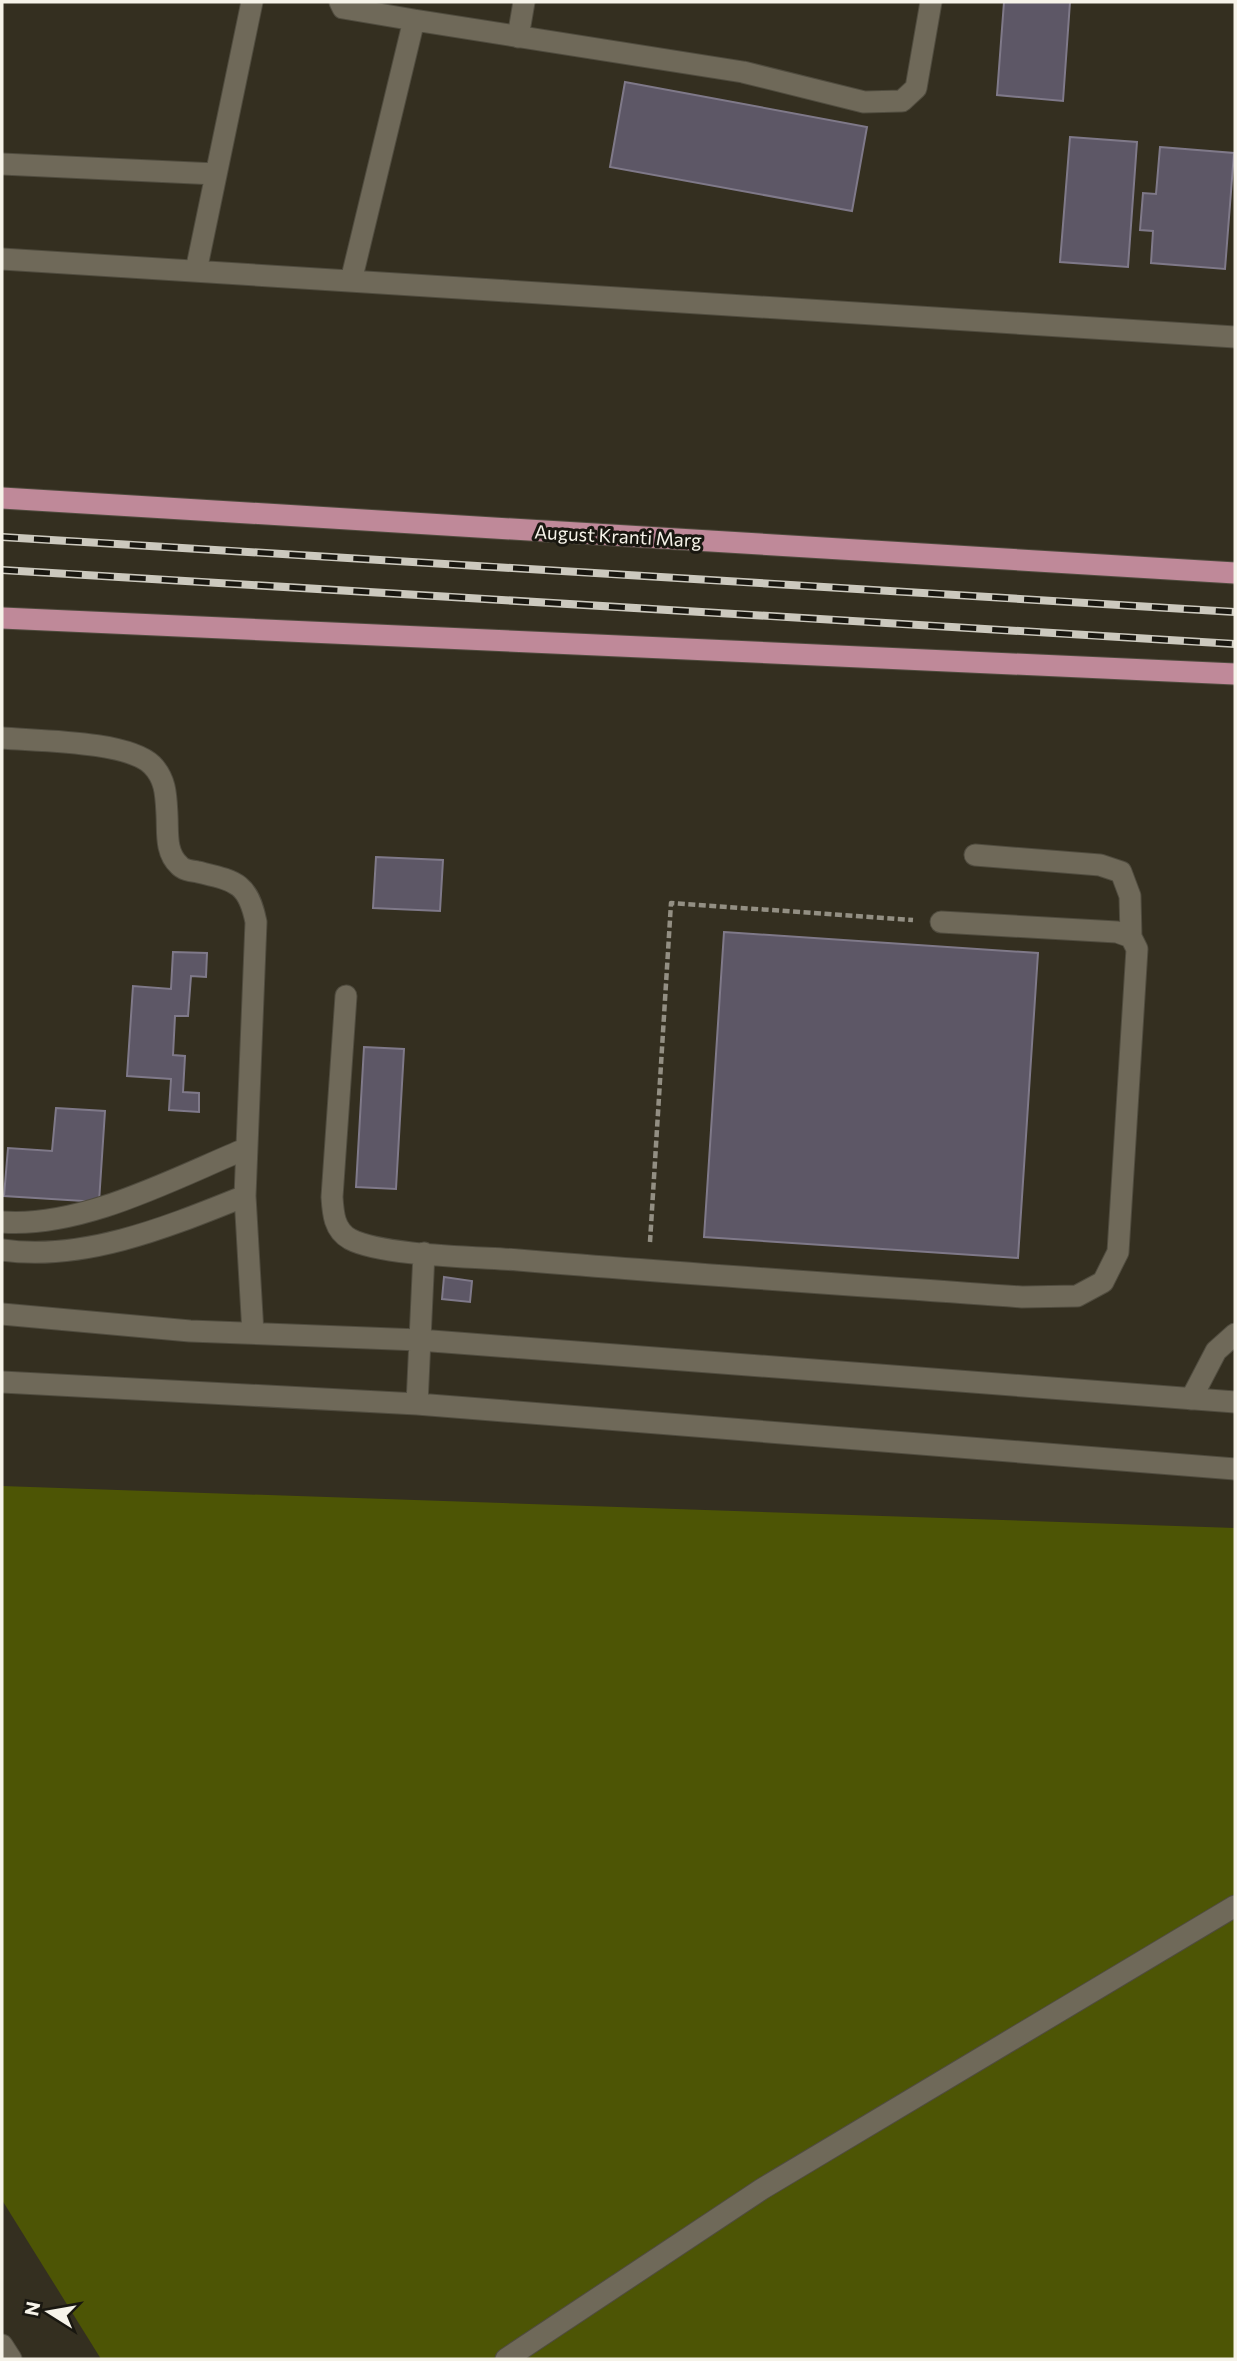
<svg xmlns="http://www.w3.org/2000/svg" width="1237" height="2361" viewBox="0 0 1237 2361" font-family="Commissioner,sans-serif">
  <style>
    .green { fill: #4d5505 }
    .building { fill: #5d5766; stroke: #7f7989; stroke-width: 2 }
    .lines { fill: none; stroke-linecap: round; stroke-linejoin: round }
    .minor-casing { stroke: #504c3f; stroke-width: 23 }
    .major-casing { stroke: #504c3f; stroke-width: 23 }
    .path { stroke: #938f83; stroke-width: 4.5; stroke-dasharray: 7 3.5; stroke-linecap: butt }
    .minor { stroke: #6f6959; stroke-width: 21 }
    .major { stroke: #bf8999; stroke-width: 21 }
    .rail-casing { stroke: #ccc9be; stroke-width: 8 }
    .rail { stroke: #191710; stroke-width: 5; stroke-dasharray: 16; stroke-linecap: butt }
    .labels { text-anchor: middle; stroke-width: 6; stroke-linejoin: round; paint-order: stroke }
    .street-label { font-size: 19px; fill: #f6f3e9; stroke: #191710 }
  </style>
  <rect width="100%" height="100%" fill="#342f20"/>
  <path class="green" d="M2,1486L1235,1528V2359H101L2,2200Z"/>
  <path class="building" d="M1004,2H1070L1063,101L997,95Z
    M625,82L867,127L852,211L610,167Z
    M1070,137L1137,142L1128,267L1060,262Z
    M1160,147L1234,153L1225,269L1151,263L1153,231L1140,230L1143,193L1156,194Z
    M376,857L443,860L440,911L373,908Z
    M724,932L1038,953L1018,1258L704,1237Z
    M173,952L207,953L206,977L191,976L188,1016H175L173,1055L185,1056L183,1092L199,1093V1112L169,1110L171,1079L127,1076L133,986L171,989Z
    M364,1047L404,1049L396,1189L356,1187Z
    M56,1108L105,1111L99,1202L4,1196L8,1148L52,1151Z
    M444,1277L472,1281L470,1302L442,1299Z"/>
  <g class="lines">
    <g class="minor-casing">
      <path id="minor" d="M340,2L343,8L414,20L351,281
        M414,20L743,72L864,102L902,101L916,88L931,2
        M518,37L524,2
        M2,164L216,174
        M2,259L1235,337
        M196,271L252,2
        M2,738C38,741 128,741 152,765C166,779 166,796 167,815C168,832 165,852 179,865C183,870 192,871 198,872C235,881 248,882 256,922L245,1196L253,1333
        M975,855L1100,865L1121,872L1130,896L1131,937
        M346,996L332,1197C333,1213 334,1230 350,1239C382,1256 478,1257 518,1260C686,1274 854,1285 1022,1297L1077,1296L1103,1282L1118,1252L1137,949L1131,937L1117,932L941,922
        M2,1222C82,1228 173,1179 245,1149
        M2,1250C84,1262 170,1226 245,1196
        M2,1314L190,1331L419,1340L1235,1402
        M2,1382L417,1404L1235,1469
        M1191,1399L1216,1351L1235,1334
        M417,1404L424,1253
        M2,2345L11,2359
        M506,2359L762,2189L1235,1906"/>
    </g>
    <g class="major-casing">
      <path id="major" d="M2,498L1235,573
        M2,618L1235,674"/>
    </g>
    <path class="path" d="M650,1242L671,903L913,920"/>
    <use href="#minor" class="minor"/>
    <use href="#major" class="major"/>
    <g class="rail-casing">
      <path id="rail" d="M2,537L1235,612
        M2,570L1235,644"/>
    </g>
    <use href="#rail" class="rail"/>
  </g>
  <g class="labels">
    <g class="street-label">
      <text transform="translate(618 536) rotate(3)" y="7">August Kranti Marg</text>
    </g>
  </g>
  <rect width="1237" height="2361" fill="none" stroke="#f6f3e9" stroke-width="7"/>
  <g transform="translate(49 2312) rotate(281)" stroke="#191710" stroke-width="5" paint-order="stroke">
  <path d="M0-5L12 26L0 18L-12 26Z" fill="#f6f3e9"/>
  <text y="-10" font-size="19" font-weight="bold" text-anchor="middle" fill="#f6f3e9">N</text>
  </g>
</svg>
